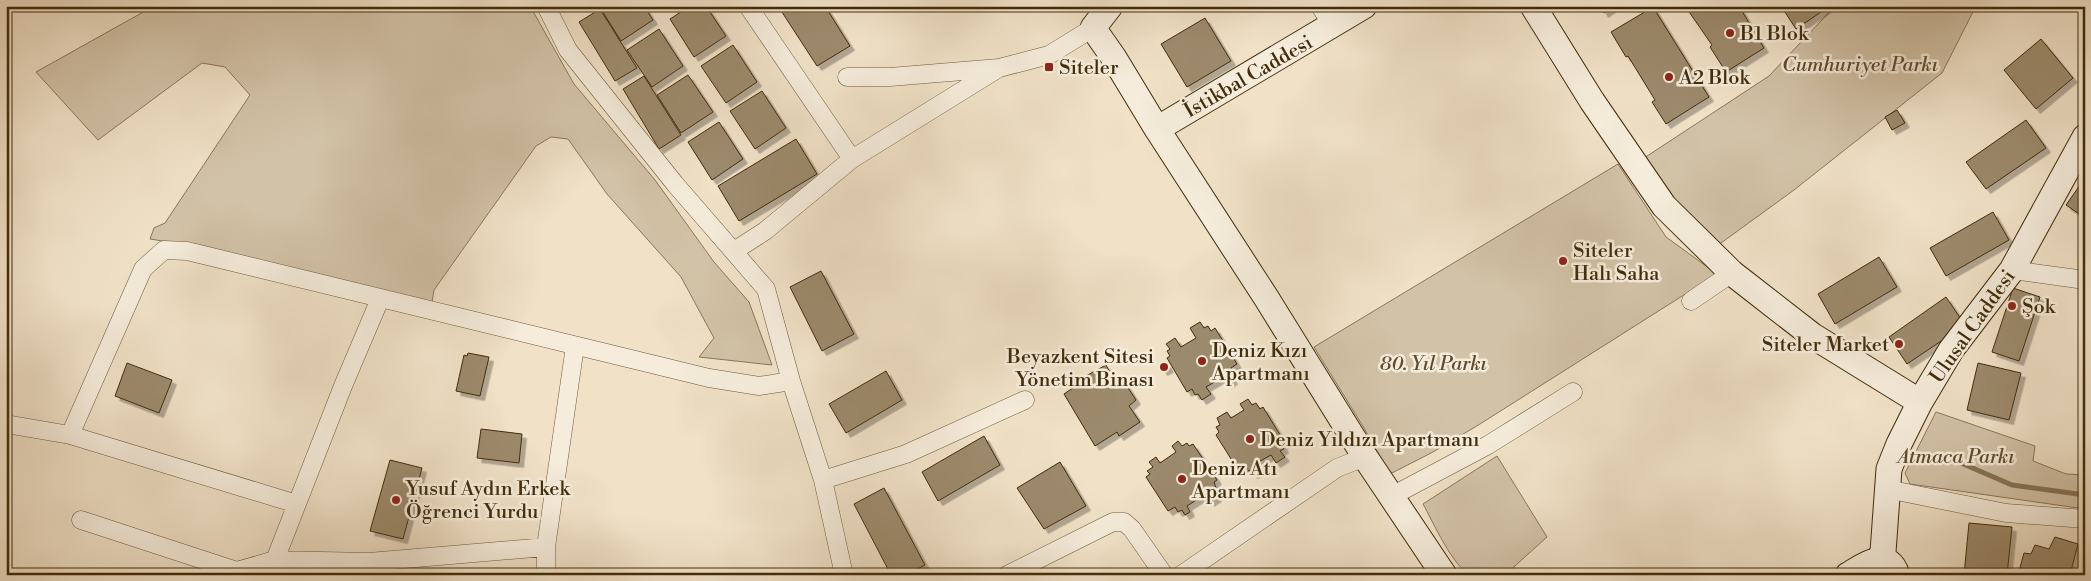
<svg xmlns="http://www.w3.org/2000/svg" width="2091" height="581" viewBox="0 0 2091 581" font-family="'Libre Bodoni',serif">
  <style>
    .green { fill: #d2c2a7; stroke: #8a7758 }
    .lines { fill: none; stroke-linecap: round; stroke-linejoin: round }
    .stream { stroke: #877355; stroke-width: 5 }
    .building { fill: #9c8a6c; stroke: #422c0a; filter: url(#shadow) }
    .street-casing { stroke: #6e5939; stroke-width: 19 }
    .secondary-casing { stroke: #422c0a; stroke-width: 27 }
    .street { stroke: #f5ecdb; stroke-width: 18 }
    .secondary { stroke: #f5ecdb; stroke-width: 25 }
    .poi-dot { fill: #8f2418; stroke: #f5ecdb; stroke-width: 2 }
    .labels { text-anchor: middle; stroke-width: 5; stroke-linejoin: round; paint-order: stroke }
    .poi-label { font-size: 20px; fill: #422c0a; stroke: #f5ecdb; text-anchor: start }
    .park-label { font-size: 20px; font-style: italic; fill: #5f4a29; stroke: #f5ecdb }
    .street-label { font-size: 20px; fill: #422c0a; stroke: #f5ecdb }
  </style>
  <defs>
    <filter id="shadow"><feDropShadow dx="4.5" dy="4.5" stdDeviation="0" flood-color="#0004"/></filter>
  </defs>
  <rect width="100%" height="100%" fill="#f0e1c7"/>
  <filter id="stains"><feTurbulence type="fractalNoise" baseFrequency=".004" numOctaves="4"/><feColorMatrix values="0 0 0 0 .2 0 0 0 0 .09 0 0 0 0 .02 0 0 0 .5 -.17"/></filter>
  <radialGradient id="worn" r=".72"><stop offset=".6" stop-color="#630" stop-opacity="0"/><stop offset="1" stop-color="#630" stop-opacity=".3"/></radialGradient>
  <path class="green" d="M154,6H530L574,84L655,180L714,262L749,302L772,365L699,357L714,338L681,277L607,194L568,139L551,137L536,146L434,290L432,302L200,247L150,239L154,228L165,223L250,95L225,67L202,63L98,140L36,72Z
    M1835,6H1976L1942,73L1794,190L1710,251L1635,164L1769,76Z
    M1618,164L1666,237L1717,274L1480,424L1433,452L1390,474L1364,428L1314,347Z
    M1936,412L2035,446L2033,461L2066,474L2085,475V509L1910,484L1905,473Z
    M1497,456L1547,537L1505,575C1495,575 1481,577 1470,574C1454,569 1432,520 1423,504Z"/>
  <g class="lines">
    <path class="stream" d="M1954,460L2012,485L2085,495"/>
  </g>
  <path class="building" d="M599,6H644L653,20L621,41Z
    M690,6H706L726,36L694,57L670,19Z
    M778,6H825L850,46L817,66Z
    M1600,6H1614L1604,13Z
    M1685,6H1739L1764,48L1726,72L1710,47L1712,45Z
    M1781,6H1830L1796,29Z
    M1653,7L1709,97L1666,124L1652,102L1655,100L1628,56L1626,57L1611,32Z
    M600,9L637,68L615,81L579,22Z
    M1205,18L1231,61L1187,87L1161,44Z
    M659,29L683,66L652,87L627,50Z
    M2041,39L2073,78L2036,109L2004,70Z
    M733,45L757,82L726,103L701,66Z
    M688,75L713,112L681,133L657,95Z
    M644,76L681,135L659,149L623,89Z
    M762,91L786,128L755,149L730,111Z
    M1897,110L1905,123L1892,130L1885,117Z
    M2026,120L2046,148L1986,189L1966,162Z
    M719,122L743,159L712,180L688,142Z
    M796,139L817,174L739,221L718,186Z
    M2085,178V218L2066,205Z
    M1993,212L2009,240L1946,276L1930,248Z
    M1879,257L1897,287L1835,324L1818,294Z
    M821,271L854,334L822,351L790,287Z
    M2013,288L2040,297L2019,361L1992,352Z
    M1946,297L1965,325L1907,364L1889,337Z
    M1200,322L1204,328L1208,326L1211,331L1215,328L1237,364L1231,368L1233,372L1230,374L1233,380L1227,384L1223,377L1206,387L1211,394L1202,400L1198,394L1195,395L1192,389L1187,392L1167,358L1170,356L1167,351L1170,349L1166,344L1175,338L1181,347L1196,338L1190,328Z
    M468,353L489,357L480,396L456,391L464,355L467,356Z
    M127,363L172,380L159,413L115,396Z
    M1166,363L1169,368L1163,371L1160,366Z
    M1978,363L2021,373L2009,420L1967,410Z
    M1106,365L1116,383L1123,380L1136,400L1129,406L1140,422L1119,436L1117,432L1095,446L1064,394L1083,381L1082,378Z
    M886,371L902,400L846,433L829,404Z
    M1248,399L1252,405L1256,403L1260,409L1263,407L1285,443L1282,445L1284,449L1280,451L1285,457L1276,463L1271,455L1255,464L1259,471L1253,474L1250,470L1246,472L1243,467L1238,470L1216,435L1219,432L1216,427L1220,425L1217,418L1227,412L1231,418L1244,410L1240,404Z
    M481,429L522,434L519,463L477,458Z
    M984,436L1000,465L938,501L922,472Z
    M1178,441L1182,446L1187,443L1189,446L1193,444L1217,480L1214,482L1216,488L1212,490L1217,497L1210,502L1204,495L1187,506L1190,512L1185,515L1182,510L1178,512L1175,507L1168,511L1146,477L1150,474L1147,471L1153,467L1149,462L1156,457L1160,463L1176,452L1172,446Z
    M390,460L422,468L403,539L370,531Z
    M1060,462L1086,506L1044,529L1017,488Z
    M884,488L925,565L906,575H891L854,504Z
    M1969,523L2012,527L2007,575H1964Z
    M2055,537L2078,544L2070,575H2018L2024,553L2031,554L2035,545L2049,549Z"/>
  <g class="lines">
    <g class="street-casing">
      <path id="street" d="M546,6L568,50L675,184L766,289L791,381L823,480L844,575
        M748,6L852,159
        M1320,6L1333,26
        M847,77H890L999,68L1049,55L1093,28
        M734,251L765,231L852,159L999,68
        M2012,270L2085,280
        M1691,301L1732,273
        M6,424L70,435L297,504
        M70,435L143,269L164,250L187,251L709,378L759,386L791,381
        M823,480L906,454L1025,400
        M1887,489L2006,513L2085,519
        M1392,496L1488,445L1573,392
        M81,520L237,571
        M275,560L369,562L546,547
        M236,575L237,571L275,560L343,386L380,299
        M546,575V547L575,346
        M1007,575L1113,522H1124L1132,529L1164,575
        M1181,575L1337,468L1365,457"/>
    </g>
    <g class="secondary-casing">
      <path id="secondary" d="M1110,6L1093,28L1114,58L1157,129L1267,299L1365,457L1444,575
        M1533,6L1592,101L1664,206L1732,273L1813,336L1920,402
        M1157,129L1364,6
        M1878,560L1883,552L1889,469L1899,444L1920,402L1951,350L2012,270L2085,137
        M1848,575C1865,565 1888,547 1897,575"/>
    </g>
    <use href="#street" class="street"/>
    <use href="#secondary" class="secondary"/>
  </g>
  <g class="poi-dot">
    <circle cx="1730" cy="33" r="5"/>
    <rect x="1044" y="62" width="10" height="10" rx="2.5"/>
    <circle cx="1669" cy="77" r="5"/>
    <circle cx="1563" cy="261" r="5"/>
    <circle cx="2012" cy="306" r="5"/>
    <circle cx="1899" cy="344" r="5"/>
    <circle cx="1202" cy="361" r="5"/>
    <circle cx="1164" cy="367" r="5"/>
    <circle cx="1250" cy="439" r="5"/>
    <circle cx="1182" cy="479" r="5"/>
    <circle cx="396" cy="500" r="5"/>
  </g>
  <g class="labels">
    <g class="poi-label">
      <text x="1740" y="40">B1 Blok</text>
      <text x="1059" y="74">Siteler</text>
      <text x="1679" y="84">A2 Blok</text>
      <text x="1573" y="257">Siteler<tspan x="1573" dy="23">Halı Saha</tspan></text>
      <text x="2022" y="313">Şok</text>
      <text x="1889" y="351" text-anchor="end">Siteler Market</text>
      <text x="1212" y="357">Deniz Kızı<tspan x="1212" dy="23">Apartmanı</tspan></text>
      <text x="1154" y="363" text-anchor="end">Beyazkent Sitesi<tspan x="1154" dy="23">Yönetim Binası</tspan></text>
      <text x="1260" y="446">Deniz Yıldızı Apartmanı</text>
      <text x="1192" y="475">Deniz Atı<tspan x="1192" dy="23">Apartmanı</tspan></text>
      <text x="406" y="495">Yusuf Aydın Erkek<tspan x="406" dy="23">Öğrenci Yurdu</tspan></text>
    </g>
    <g class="park-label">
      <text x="1860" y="71">Cumhuriyet Parkı</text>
      <text x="1433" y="370">80. Yıl Parkı</text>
      <text x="1956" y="463">Atmaca Parkı</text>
    </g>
    <g class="street-label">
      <text transform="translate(1248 76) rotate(-30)" y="7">İstikbal Caddesi</text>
      <text transform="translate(1972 326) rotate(-55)" y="7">Ulusal Caddesi</text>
    </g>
  </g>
  <rect width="2091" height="581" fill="none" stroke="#f0e1c7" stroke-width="25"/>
  <rect x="8" y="8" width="2076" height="566" fill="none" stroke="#422c0a" stroke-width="2.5"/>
  <rect x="12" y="12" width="2066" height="556" fill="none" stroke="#422c0a"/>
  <rect width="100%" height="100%" filter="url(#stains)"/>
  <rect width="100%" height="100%" fill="url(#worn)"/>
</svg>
